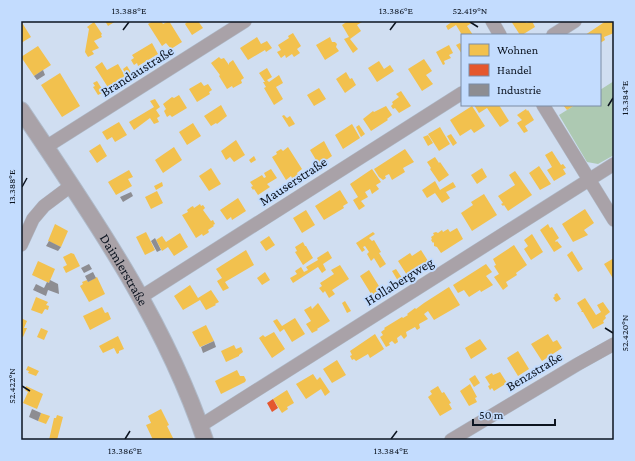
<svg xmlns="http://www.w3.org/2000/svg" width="635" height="461" viewBox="0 0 635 461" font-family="'Crimson Pro',serif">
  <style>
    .green { fill: #adc9b2 }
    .homes { fill: #f2c14e }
    .shops { fill: #e4572e }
    .industry { fill: #8d8d92 }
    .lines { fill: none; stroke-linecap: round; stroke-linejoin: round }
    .minor-casing { stroke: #afbac9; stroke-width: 14 }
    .tertiary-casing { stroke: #afbac9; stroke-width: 18 }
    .minor { stroke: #a9a2a8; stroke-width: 13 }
    .tertiary { stroke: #a9a2a8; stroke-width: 16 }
    .ticks { fill: none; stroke: #0c1420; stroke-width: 1.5 }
    .labels { text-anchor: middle; stroke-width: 4; stroke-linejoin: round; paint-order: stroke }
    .street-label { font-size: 14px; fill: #0c1420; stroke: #c3dcfe }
    .neatline { fill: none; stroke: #0c1420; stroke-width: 1.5 }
    .ticks-label { font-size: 10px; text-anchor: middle; fill: #0c1420 }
  </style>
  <rect width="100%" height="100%" fill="#d0def1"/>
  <path class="green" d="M614,81V155L598,164L587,162L559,115L575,105H600V90Z"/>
  <path class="homes" d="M21,21L31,37L21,43Z
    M105,21H116L108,26Z
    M153,21H161L163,24L169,21L182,42L171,49L166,43L162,46L148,24Z
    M187,21H198L203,28L192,35L185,24L187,22Z
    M348,21H361L362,22L357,25L361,31L350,39L358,49L353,53L344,39L349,37L342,25Z
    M453,21H473V22L467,26L473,35H462L456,25L448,30L446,26Z
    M511,21H525L526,23L532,21L535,27L522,35H520Z
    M606,21H614V33L604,37L605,40L600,43V35H585Z
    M94,22L102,34L101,35L102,37L94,41L99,48L92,51L94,54L88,57L85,52L89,29L87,27Z
    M293,33L301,46L297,49L300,53L294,57L292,54L286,58L285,55L281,58L277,52L281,50L278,45L289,38L288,36Z
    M257,37L261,44L267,41L272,48L266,52L265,50L248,60L240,48Z
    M330,37L332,42H335L337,44L336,47L339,51L325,60L316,45Z
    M152,43L158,54L138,66L137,63L134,65L131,60L134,58L132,55Z
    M460,43L462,46V54L456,45Z
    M449,45L453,53L449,55L451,58L444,61L445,64L443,65L436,52Z
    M38,46L51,65L34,76L21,57Z
    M219,57L221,59L224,58L229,65V63L233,60L244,78L241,80L242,83L233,88L232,86L227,89L219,76L220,75L211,63Z
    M424,59L432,71L426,75L433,84L422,91L408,69Z
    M379,61L384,69L390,65L394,71L377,82L368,68Z
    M102,62L107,70L118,64L125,76L113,84L114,85L109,89L95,67Z
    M127,66L132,74L127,77L123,69Z
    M267,68L272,77L267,80L269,82L279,75L283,83L276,87L283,99L274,105L264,88L266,87L263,82H265L259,73Z
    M346,72L350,79L352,78L356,85L345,93L336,79Z
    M60,73L80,106L62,117L41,85Z
    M97,81L104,92L98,95L93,87L95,86L93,83Z
    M201,82L204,86L208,84L212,90L209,92L210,94L197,102L189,89Z
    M319,88L326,99L314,106L307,95Z
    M401,91L411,106L399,113L395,108L393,109L391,106L393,104L392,102L399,97L396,94Z
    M179,95L187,108L172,117L170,115L167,117L164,111L166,109L163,104L172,97L174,98Z
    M155,99L160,107L156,110L160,116L157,118L159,122L154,124L150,118L134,130L129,122L154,107L150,101Z
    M221,105L227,116L217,124L216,123L211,126L204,116Z
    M474,105H485L486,106L488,105H499L509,121L500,127L487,108L479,113Z
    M563,105H575L567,110Z
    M386,106L392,115L387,119L388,120L371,131L363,119L373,111L374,112Z
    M472,106L485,126L474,133L471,129L460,136L450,120Z
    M526,109L527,111L528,110L534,120L525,126L528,131L524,133L517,123L522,120L517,115Z
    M284,115L287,118L290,116L295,124L289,127L282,116Z
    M119,122L127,135L115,142L112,137L107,140L102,132Z
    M193,123L201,136L187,145L179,132Z
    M352,124L360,138L343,149L335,135Z
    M359,125L365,134L361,137L356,127Z
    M440,127L450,144L439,151L428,134Z
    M451,134L457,143L453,146L447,136Z
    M428,135L433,143L428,146L423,137Z
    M236,140L245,155L234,162L230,157L226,160L221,151Z
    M324,141L332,156L319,165L310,150Z
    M100,144L107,156L97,163L89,151Z
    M174,147L182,160L163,173L155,160Z
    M288,147L302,169L297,173L298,175L292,178L291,176L286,180L272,157L277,154L276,152L281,149L283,151Z
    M405,149L414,162L403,168L405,172L392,180L389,174L385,176L386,178L383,180L379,177L374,169Z
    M552,151L561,165L563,164L566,168L563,169L566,174L554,181L547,170L552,167L545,155Z
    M254,156L256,160L251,163L249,160Z
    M435,157L439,163L440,162L449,175L439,182L430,169L431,168L427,162Z
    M539,166L551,184L540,190L529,173Z
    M211,168L221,184L209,191L199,176Z
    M482,168L487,177L477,184L471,175Z
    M271,169L277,178L267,184L270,187L258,195L254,189L253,190L251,187L253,186L250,182L262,175L264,178L266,177L264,173Z
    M372,169L381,182L376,185L379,189L372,194L370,189L365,192L368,197L361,201L365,206L359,210L353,200L358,197L350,184Z
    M129,170L133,177L128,179L132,186L116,195L108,182Z
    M515,171L532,195L508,211L504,205L503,206L501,204L503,203L498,196L515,185L509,175Z
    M435,181L440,190L453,182L456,187L446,192L450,198L442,203L435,193L427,198L422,190Z
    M162,182L163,186L156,190L154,186Z
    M340,190L348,203L343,206L344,208L324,220L315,206Z
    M157,191L163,203L151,209L145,197Z
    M484,194L497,215L472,231L461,213L473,205L471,202Z
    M238,198L246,211L232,220L231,217L227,220L220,210Z
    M200,204L201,206L203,205L205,208L203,210L211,221L213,220L215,224L213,225L214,226L208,230L209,232L208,233L203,236L202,234L196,238L182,215L188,212L187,210L191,207L193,206L194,208Z
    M585,209L594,223L584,230L588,235L573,242L562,224Z
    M306,210L315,225L302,233L293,218Z
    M55,224L68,231L61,247L48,241Z
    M548,224L550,228L552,227L559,238L555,241L556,242L557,241L562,247L554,252L540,230Z
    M457,228L463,239L441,253L437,247L434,246V242L433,243L431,240L432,239L431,237L434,235L433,233L436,232L438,233L442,230L443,232L448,229L450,232Z
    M146,232L155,250L145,255L136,237Z
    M373,232L375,234L369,238L372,241L374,240L381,252L379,253L386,264L380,268L374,258L371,261L367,254L369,252L365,246L363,247L365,250L362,252L356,243Z
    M180,233L188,247L174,256L168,247L162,251L156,240L162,236L166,242Z
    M532,234L543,252L531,260L524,249L528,246L524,240Z
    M269,236L275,245L266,251L260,242Z
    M303,242L305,246H306L313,258L303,265L295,252L297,251L295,247Z
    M514,245L527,265L516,273L517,275L506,282L508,286L503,290L494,277L499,274L494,266L496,265L493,259Z
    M246,250L254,265L225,282L229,288L223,291L217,281L222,278L216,269Z
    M421,250L428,261L407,275L398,261L410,253L412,256Z
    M328,251L332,258L323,264L326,270L322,273L318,267L293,283L290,278L297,274L295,271L301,267L304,272L308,270L306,267L318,260L317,258Z
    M572,251L583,269L578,272L567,255Z
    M71,253L74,254L80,266L66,273L63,267L67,265L63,257Z
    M614,258V280L604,264Z
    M38,261L55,269L49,283L32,275Z
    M486,264L492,272L486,276L493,285L481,292L480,290L469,297L464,290L458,293L453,285Z
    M340,265L349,279L332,290L335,294L329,298L325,291L323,293L319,288L322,286L320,283L334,274L331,270Z
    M396,269L402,278L398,281L392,271Z
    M369,270L382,291L373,297L360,276Z
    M265,272L270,280L262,285L257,278Z
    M97,277L105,294L89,302L80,286L83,284L82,282L87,280L88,282Z
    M190,285L198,298L211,290L219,302L215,304L216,305L206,310L200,300L183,310L174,296Z
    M449,287L460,305L434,320L428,311L424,314L428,319L419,324L420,328L417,330L415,327L406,332L407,336L404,339L401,335L397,338L398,342L395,344L392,341L389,343L390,345L386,347L380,337L383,335L381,332L385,329L384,328L402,317L403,318L408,315L407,314L415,308L416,309L424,303Z
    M557,293L561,299L556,302L553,298L555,296L554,295Z
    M36,297L48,302L46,305L49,306L48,310L45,309L42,314L31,310Z
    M585,298L596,315L601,312L597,305L603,302L610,312L605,316L606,318L603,321L604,323L593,329L583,312H581L582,311L577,303Z
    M345,301L351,311L347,313L342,303Z
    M318,303L330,321L317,329L318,330L312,333L306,324L311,321L304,310L311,306L312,309Z
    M102,307L105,313L108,312L111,319L90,330L83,316Z
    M21,318L27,321L24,328H27L23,337L21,336Z
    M295,318L305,334L292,342L284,329L280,332L273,321L277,319L282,326Z
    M206,325L214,341L200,347L192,332Z
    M41,328L48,331L44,340L37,337Z
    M274,332L285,349L272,358L259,338L263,335L265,337Z
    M375,334L384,349L370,358L368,354L356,361L354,359L352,360L350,356L352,355L350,351Z
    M548,334L553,342L557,340L562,348L542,361L531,344Z
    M118,336L124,349L119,351V353L117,354L114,348L103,353L99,346Z
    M480,339L487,349L471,359L465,348Z
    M234,345L236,349L241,347L243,352L239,355V356L226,362L221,351Z
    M518,351L529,369L518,376L507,358Z
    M337,360L346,375L332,383L323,369Z
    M28,366L39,371L36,376L28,373L29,371L26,370Z
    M237,370L240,376H244L246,380L245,382L221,394L215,381Z
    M500,372L507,383L494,391L492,388L490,390L488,386L490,385L485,377L492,373L493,375Z
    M313,374L317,380L320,377L330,392L325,396L321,389L306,399L296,384Z
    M475,375L480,383L474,387L469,379Z
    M470,384L477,397L475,398L477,402L469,406L460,391Z
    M26,386L43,394L37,409L23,403L28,392L25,390Z
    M438,386L442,393L444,392L451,403L449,404L452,409L440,416L428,397L432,394L430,391Z
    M287,390L294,403L287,407L288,409L282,413L273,399Z
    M161,409L169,425L167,426L174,440H153L146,425L151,423L148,416Z
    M41,413L50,416L46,424L38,421Z
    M57,415L63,417L57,440H49L54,418H56Z"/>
  <path class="shops" d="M273,399L278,408L272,412L267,403Z"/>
  <path class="industry" d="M43,70L45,75L37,80L34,76Z
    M131,192L133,196L123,202L120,197Z
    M155,238L161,250L157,252L151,241Z
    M49,241L61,247L58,251L46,246Z
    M89,264L92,269L84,273L81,268Z
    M93,272L96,278L88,282L85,276Z
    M50,280L58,284L59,294L48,290L46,296L33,290L36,284L44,288L47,282L49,283Z
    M214,341L216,347L203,353L201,347Z
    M32,409L41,413L38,421L29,417Z"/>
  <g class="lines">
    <g class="minor-casing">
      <path id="minor" d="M492,21L500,35
        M553,35L575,21
        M543,105L614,220
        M46,147L245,21
        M21,245L33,219L44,206L72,185
        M141,297L462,93
        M200,426L614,164
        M451,440L578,364L614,344"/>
    </g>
    <g class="tertiary-casing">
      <g id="tertiary">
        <path id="s1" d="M21,110C92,216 164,318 205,440"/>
      </g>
    </g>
    <use href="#minor" class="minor"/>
    <use href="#tertiary" class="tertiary"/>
  </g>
  <path class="ticks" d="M470,22L478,27M123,30L129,22M390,30L396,22M608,106L613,98M22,187L27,178M605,328L613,333M22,386L30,391M125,439L130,431M391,439L397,431"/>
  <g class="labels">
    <g class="street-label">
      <text transform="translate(137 71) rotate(-32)" y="5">Brandaustraße</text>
      <text transform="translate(293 181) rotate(-33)" y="5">Mauserstraße</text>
      <text dy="5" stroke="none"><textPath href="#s1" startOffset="190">Daimlerstraße</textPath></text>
      <text transform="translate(399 281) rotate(-32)" y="5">Hollabergweg</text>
      <text transform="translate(534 371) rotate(-31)" y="5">Benzstraße</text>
    </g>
  </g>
  <rect width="635" height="461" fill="none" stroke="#c3dcfe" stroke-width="44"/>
  <rect x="461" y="34" width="140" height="72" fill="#c3dcfe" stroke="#7a8ca5"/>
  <rect x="469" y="44" width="20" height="12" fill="#f2c14e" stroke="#7a8ca5"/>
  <text x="497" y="54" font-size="12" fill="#0c1420">Wohnen</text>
  <rect x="469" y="64" width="20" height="12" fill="#e4572e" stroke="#7a8ca5"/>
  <text x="497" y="74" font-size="12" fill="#0c1420">Handel</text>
  <rect x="469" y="84" width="20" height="12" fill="#8d8d92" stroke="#7a8ca5"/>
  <text x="497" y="94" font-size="12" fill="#0c1420">Industrie</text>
  <path d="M473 419v6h82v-6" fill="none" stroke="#0c1420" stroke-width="2"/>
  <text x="479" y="419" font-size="12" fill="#0c1420" stroke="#c3dcfe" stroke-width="3" paint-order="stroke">50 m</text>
  <rect x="22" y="22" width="591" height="417" class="neatline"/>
  <g class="ticks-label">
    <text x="129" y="14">13.388°E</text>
    <text x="396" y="14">13.386°E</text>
    <text x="470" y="14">52.419°N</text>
    <text transform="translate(624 98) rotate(-90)" y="4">13.384°E</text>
    <text transform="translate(11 187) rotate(-90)" y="4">13.388°E</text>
    <text transform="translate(624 333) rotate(-90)" y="4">52.420°N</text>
    <text transform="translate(11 386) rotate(-90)" y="4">52.422°N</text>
    <text x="125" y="454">13.386°E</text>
    <text x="391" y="454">13.384°E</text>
  </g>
</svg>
